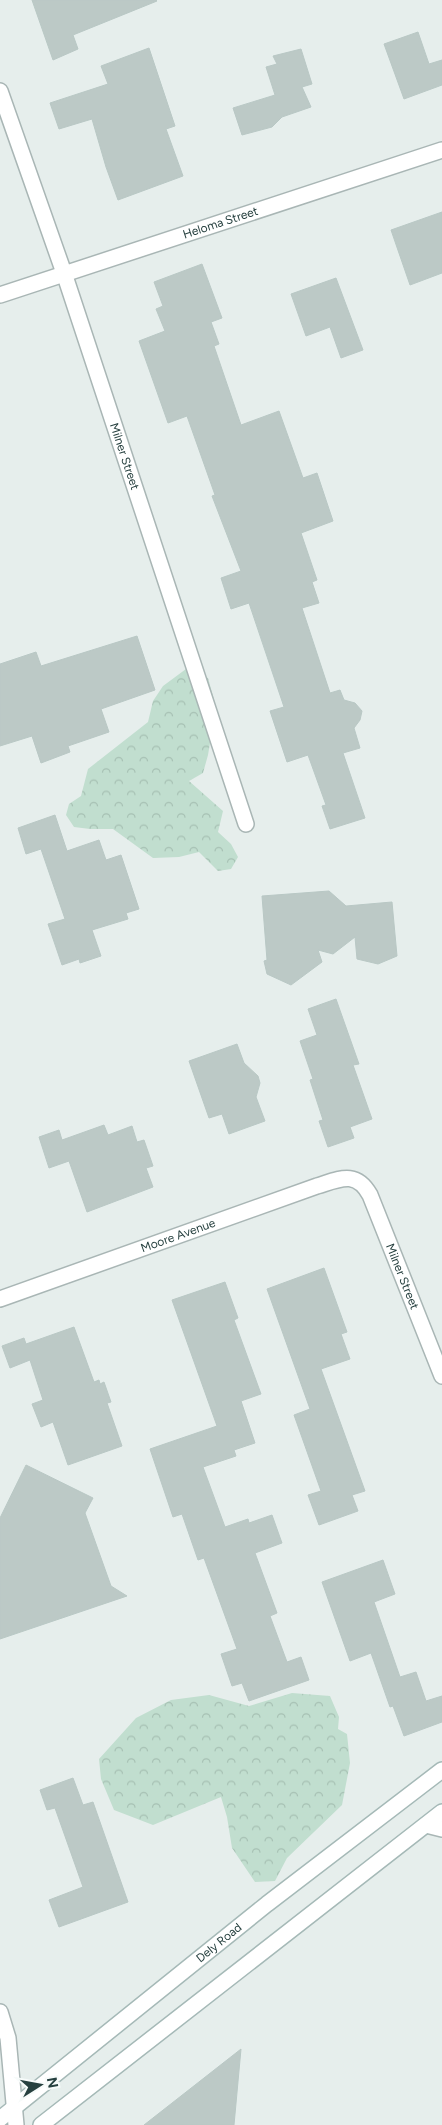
<svg xmlns="http://www.w3.org/2000/svg" width="442" height="2125" viewBox="0 0 442 2125" font-family="Figtree,sans-serif">
  <style>
    .forest { fill: url(#forest-crowns) }
    .building { fill: #bcc9c6; stroke: #b9c8c5 }
    .lines { fill: none; stroke-linecap: round; stroke-linejoin: round }
    .minor-casing { stroke: #a9b6b5; stroke-width: 18 }
    .secondary-casing { stroke: #a5b9b7; stroke-width: 18 }
    .minor { stroke: #fff; stroke-width: 15 }
    .secondary { stroke: #fff; stroke-width: 15 }
    .labels { text-anchor: middle; stroke-width: 4.5; stroke-linejoin: round; paint-order: stroke }
    .street-label { font-size: 12px; fill: #26403f; stroke: #f7fbfa }
  </style>
  <defs>
    <pattern id="forest-crowns" width="20" height="18" patternUnits="userSpaceOnUse" patternTransform="scale(1.25)"><rect width="20" height="18" fill="#c1decf"/><path d="M2 6a3 3 0 1 1 6 0M12 15a3 3 0 1 1 6 0" fill="none" stroke="#a6c0b3"/></pattern>
  </defs>
  <rect width="100%" height="100%" fill="#e6eeec"/>
  <path class="forest" d="M186,669L208,678L216,707L208,755L203,773L189,781L223,811L218,832L231,844L238,857L231,869L218,871L199,852L179,857L153,858L113,829H90L74,827L66,815L69,804L81,796L88,769L148,722L153,701L163,686Z
    M292,1693L330,1696L339,1717L338,1729L347,1734L350,1763L342,1805L287,1858L275,1881L255,1882L232,1848L227,1817L221,1797L153,1825L114,1810L101,1779L99,1759L136,1718L171,1700L209,1695L249,1706Z"/>
  <path class="building" d="M32,0H156L157,1L73,35L78,49L53,60Z
    M418,32L429,64L442,60V85L404,99L384,44Z
    M149,48L175,126L166,129L183,176L118,200L106,167L92,119L59,129L50,103L108,84L101,66Z
    M301,49L312,84L302,87L311,107L282,117L272,127L242,135L233,108L275,95L266,67L277,64L273,56Z
    M442,212V273L410,285L391,230Z
    M202,264L222,318L211,322L219,344L214,346L241,425L279,411L303,478L317,473L333,521L301,533L317,580L312,582L319,603L302,608L330,693L340,690L344,700L355,703L362,711L360,720L354,728L360,748L343,753L365,818L330,829L322,806L326,805L308,755L287,762L270,711L284,707L249,603L231,609L221,578L241,571L212,496L215,495L187,416L168,423L139,341L165,331L156,309L163,306L154,282Z
    M336,278L363,350L341,358L330,327L306,336L291,294Z
    M137,636L155,690L101,709L109,732L68,746L70,752L41,763L32,736L0,746V664L36,652L41,666Z
    M55,815L67,851L99,840L106,860L121,855L139,909L126,913L128,919L92,930L101,956L80,963L79,959L62,965L48,924L65,919L41,849L26,854L18,828Z
    M329,891L346,906L392,902L397,956L378,964L357,959L355,937L333,954L318,950L322,962L291,985L267,974L264,961L267,960L262,896Z
    M336,999L359,1064L353,1065L372,1119L350,1127L354,1138L328,1147L319,1121L323,1120L310,1080L313,1079L300,1041L317,1035L308,1009Z
    M237,1044L244,1063L258,1076L260,1083L256,1097L265,1121L229,1134L222,1114L209,1118L189,1061Z
    M104,1125L108,1135L132,1126L137,1142L144,1140L153,1166L146,1168L153,1187L87,1212L69,1161L49,1168L39,1137L59,1130L62,1140Z
    M324,1268L347,1332L341,1334L350,1359L321,1369L365,1491L352,1495L358,1511L319,1525L308,1495L321,1491L294,1415L310,1409L267,1289Z
    M225,1282L238,1318L234,1320L261,1394L241,1401L255,1443L234,1450L236,1456L203,1467L225,1527L248,1519L249,1523L272,1515L282,1543L255,1553L277,1613L270,1616L287,1662L301,1657L309,1680L249,1701L242,1683L232,1686L221,1654L237,1649L204,1558L198,1560L182,1514L173,1517L150,1449L217,1426L172,1300Z
    M74,1327L94,1382L99,1380L100,1384L104,1382L111,1402L107,1403L122,1446L68,1465L53,1422L41,1427L32,1404L43,1400L30,1360L10,1368L2,1346L24,1338L26,1344Z
    M26,1465L93,1498L85,1513L111,1586L127,1596L0,1639V1518Z
    M383,1560L395,1594L374,1602L400,1677L416,1672L426,1701L442,1696V1722L404,1736L393,1706L390,1707L371,1653L350,1661L322,1582Z
    M73,1778L83,1805L93,1802L128,1902L59,1927L49,1900L83,1887L55,1808L47,1810L40,1790Z
    M241,2049L234,2125H144Z"/>
  <g class="lines">
    <g class="minor-casing">
      <g id="minor">
        <path id="s1" d="M0,91L64,273L246,824"/>
        <path id="s2" d="M0,295L442,150"/>
        <path id="s3" d="M0,1299L317,1186C340,1179 356,1170 370,1195L442,1376"/>
        <path d="M426,1825L442,1829"/>
        <path d="M0,2012L8,2038L16,2125"/>
      </g>
    </g>
    <g class="secondary-casing">
      <g id="secondary">
        <path id="s4" d="M0,2119L267,1904L442,1770"/>
        <path d="M41,2125L442,1812"/>
      </g>
    </g>
    <use href="#minor" class="minor"/>
    <use href="#secondary" class="secondary"/>
  </g>
  <g class="labels">
    <g class="street-label">
      <text dy="4" stroke="none"><textPath href="#s2" startOffset="232">Heloma Street</textPath></text>
      <text dy="4" stroke="none"><textPath href="#s1" startOffset="386">Milner Street</textPath></text>
      <text dy="4" stroke="none"><textPath href="#s3" startOffset="189">Moore Avenue</textPath></text>
      <text dy="4" stroke="none"><textPath href="#s3" startOffset="485">Milner Street</textPath></text>
      <text dy="4" stroke="none"><textPath href="#s4" startOffset="281">Dely Road</textPath></text>
    </g>
  </g>
  <g transform="translate(40 2085) rotate(79)" stroke="#f7fbfa" stroke-width="4" paint-order="stroke">
  <path d="M0-4L9 19L0 12L-9 19Z" fill="#26403f"/>
  <text y="-8" font-size="14" font-weight="bold" text-anchor="middle" fill="#26403f">N</text>
  </g>
</svg>
